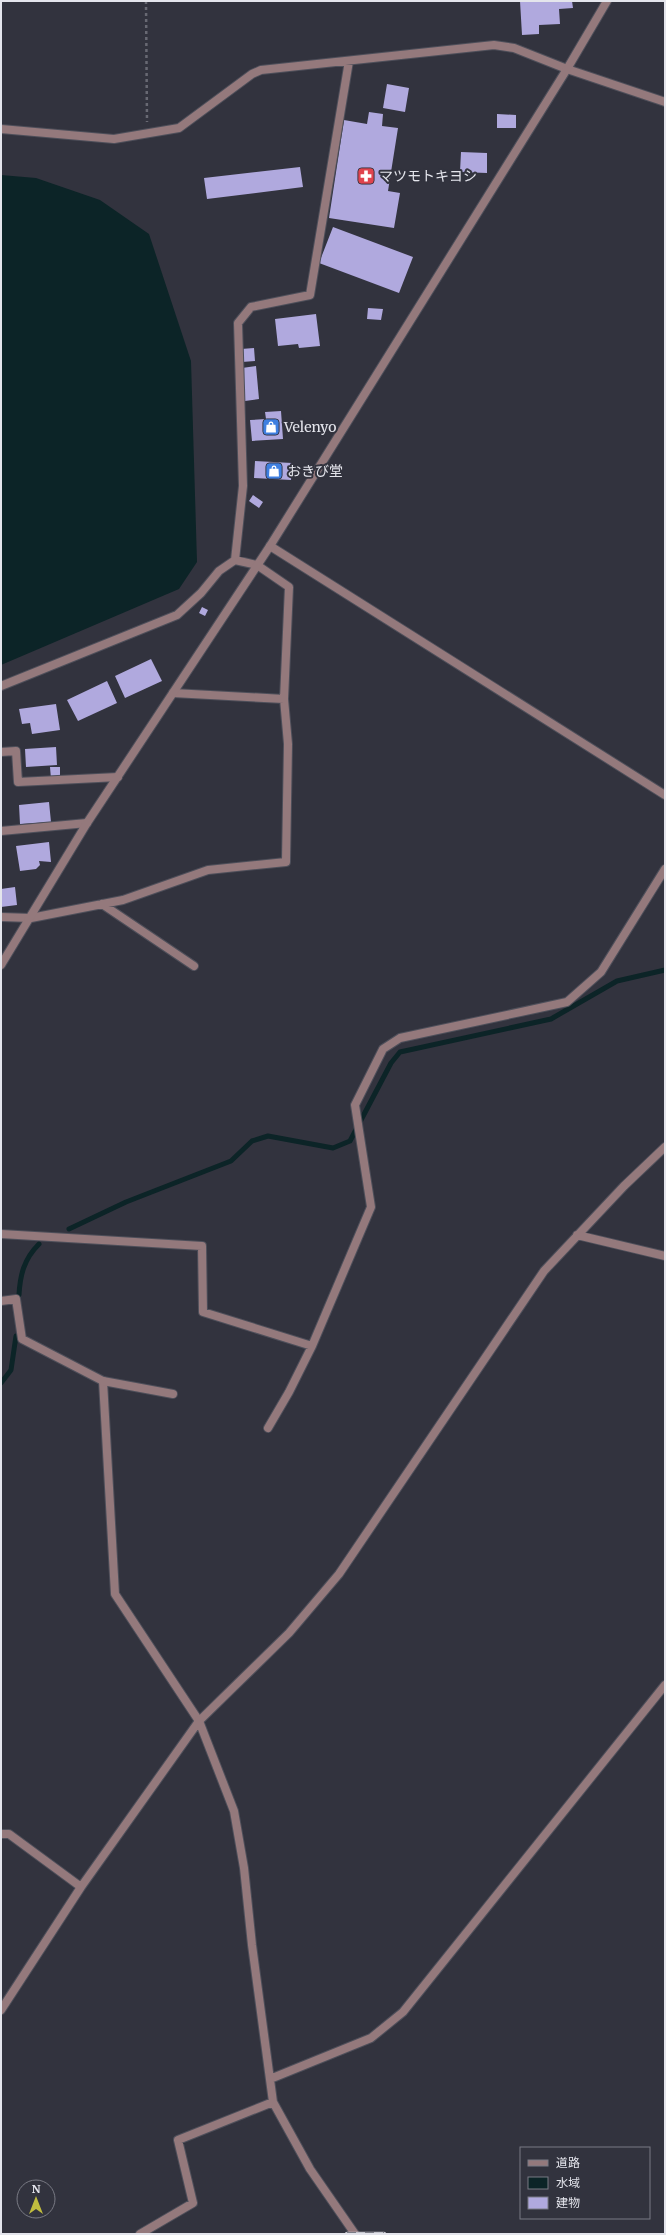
<svg xmlns="http://www.w3.org/2000/svg" width="666" height="2235" viewBox="0 0 666 2235" font-family="Merriweather,'Noto Sans JP',serif">
  <style>
    .water { fill: #0c2427 }
    .lines { fill: none; stroke-linecap: round; stroke-linejoin: round }
    .stream { stroke: #0c2427; stroke-width: 5 }
    .building { fill: #b0a9de }
    .service-casing { stroke: #4e4f5a; stroke-width: 10 }
    .minor-casing { stroke: #4e4f5a; stroke-width: 10 }
    .tertiary-casing { stroke: #4e4f5a; stroke-width: 10 }
    .path { stroke: #686973; stroke-width: 2.5; stroke-dasharray: 3 3; stroke-linecap: butt }
    .service { stroke: #94797c; stroke-width: 8 }
    .minor { stroke: #94797c; stroke-width: 8 }
    .tertiary { stroke: #94797c; stroke-width: 8 }
    .rail-casing { stroke: #c5c6ce; stroke-width: 4.5 }
    .rail { stroke: #32333e; stroke-width: 3; stroke-dasharray: 9; stroke-linecap: butt }
    .labels { text-anchor: middle; stroke-width: 4; stroke-linejoin: round; paint-order: stroke }
    .poi-label { font-size: 14px; fill: #e4e5ec; stroke: #32333e; text-anchor: start }
  </style>
  <rect width="100%" height="100%" fill="#32333e"/>
  <path class="water" d="M1,175L36,178L100,200L149,234L191,361L197,562L179,589L1,665Z"/>
  <g class="lines">
    <path class="stream" d="M69,1229L126,1202L231,1161L252,1141L268,1136L333,1148L350,1141L391,1063L400,1052L551,1019L617,981L665,970
      M19,1295C20,1275 24,1259 39,1244
      M1,1383L11,1370L16,1336"/>
  </g>
  <path class="building" d="M520,1H572L573,8L559,9L560,24L539,25V34L522,35Z
    M387,84L409,88L405,112L383,108Z
    M369,112L383,114L382,126L398,128L388,191L400,193L394,228L329,218L344,120L367,124Z
    M497,114L516,115V128H497Z
    M461,152L487,153V173L460,172Z
    M300,167L303,187L207,199L204,178Z
    M333,227L413,257L399,293L319,263Z
    M368,308L383,309L381,320L367,319Z
    M316,314L320,346L299,348L298,344L278,346L275,319Z
    M254,348L255,361L242,362L241,349Z
    M256,366L259,399L245,401L242,368Z
    M281,411L283,439L252,441L250,420L266,419L265,412Z
    M255,461L292,463L291,480L254,478Z
    M253,495L263,502L259,508L249,501Z
    M202,607L208,610L205,616L199,613Z
    M151,659L162,681L125,698L115,676Z
    M107,681L117,703L78,721L67,700Z
    M56,704L60,730L32,734L30,723L22,724L19,709Z
    M56,747L57,765L26,767L25,749Z
    M50,767H60V779H51Z
    M49,802L51,822L20,824L19,805Z
    M49,842L51,862L39,861L40,865L36,869L20,871L16,846Z
    M15,887L17,905L1,907V889Z"/>
  <g class="lines">
    <g class="service-casing">
      <path id="service" d="M103,1381L115,1594L199,1721"/>
    </g>
    <g class="minor-casing">
      <path id="minor" d="M1,129L114,139L179,128L252,74L261,70L494,45L514,48L567,69L665,102
        M270,546L665,795
        M1,686L177,615L201,593L219,571L235,560
        M284,699L289,587L257,565L235,560L243,486L238,323L251,307L310,295L349,61
        M1,752L16,751L18,782L118,777
        M1,831L87,823
        M102,904L194,966
        M1,917L31,918L123,900L208,870L286,862L288,744L284,699L173,693
        M1,1234L202,1246L203,1312L312,1346
        M577,1235L665,1256
        M1,1301L16,1299L22,1339L103,1381L173,1394
        M268,1428L289,1392L312,1346L371,1207L355,1105L383,1049L400,1038L567,1002L601,972L665,869
        M199,1721L234,1811L244,1868L252,1945L273,2102L310,2169L355,2234
        M1,1834H9L81,1887
        M1,2010L81,1887L199,1721L289,1633L339,1574L544,1271L624,1186L665,1147
        M270,2079L371,2038L403,2012L665,1685
        M140,2234L193,2203L178,2140L273,2102"/>
    </g>
    <g class="tertiary-casing">
      <path id="tertiary" d="M1,965L87,823L270,546L567,69L607,1"/>
    </g>
    <path class="path" d="M146,1L147,122"/>
    <use href="#service" class="service"/>
    <use href="#minor" class="minor"/>
    <use href="#tertiary" class="tertiary"/>
    <g class="rail-casing">
      <path id="rail" d="M347,2234H384"/>
    </g>
    <use href="#rail" class="rail"/>
  </g>
  <defs>
    <g id="pharmacy-square" transform="scale(0.9)"><rect x="-9" y="-9" width="18" height="18" rx="4" fill="#e0444e" stroke="#32333e"/><path d="M-2-6h4v4h4v4h-4v4h-4v-4h-4v-4h4Z" fill="#fff"/></g>
    <g id="shop-square" transform="scale(0.9)"><rect x="-9" y="-9" width="18" height="18" rx="4" fill="#3f7fe0" stroke="#32333e"/><path d="M-5-2.5h2.3a2.7 3.5 0 0 1 5.4 0H5L5.5 6h-11ZM-1.5-2.5h3a1.5 2.3 0 0 0-3 0Z" fill="#fff"/></g>
  </defs>
  <g fill-rule="evenodd">
    <use href="#pharmacy-square" x="366" y="176"/>
    <use href="#shop-square" x="271" y="427"/>
    <use href="#shop-square" x="274" y="471"/>
  </g>
  <g class="labels">
    <g class="poi-label">
      <text x="379" y="181">マツモトキヨシ</text>
      <text x="284" y="432">Velenyo</text>
      <text x="287" y="476">おきび堂</text>
    </g>
  </g>
  <rect width="666" height="2235" fill="none" stroke="#e4e5ec" stroke-width="4"/>
  <rect x="520" y="2147" width="130" height="72" fill="#32333e" stroke="#797a84"/>
  <rect x="528" y="2160" width="20" height="6" fill="#94797c" stroke="#797a84"/>
  <text x="556" y="2167" font-size="12" fill="#e4e5ec">道路</text>
  <rect x="528" y="2177" width="20" height="12" fill="#0c2427" stroke="#797a84"/>
  <text x="556" y="2187" font-size="12" fill="#e4e5ec">水域</text>
  <rect x="528" y="2197" width="20" height="12" fill="#b0a9de" stroke="#797a84"/>
  <text x="556" y="2207" font-size="12" fill="#e4e5ec">建物</text>
  <g transform="translate(36 2199)"><circle r="19" fill="#32333e" stroke="#797a84"/>
  <path d="M0-3L7 15L0 10L-7 15Z" fill="#c1bd3f"/>
  <text y="-6" font-size="11" font-weight="bold" text-anchor="middle" fill="#e4e5ec">N</text>
  </g>
</svg>
